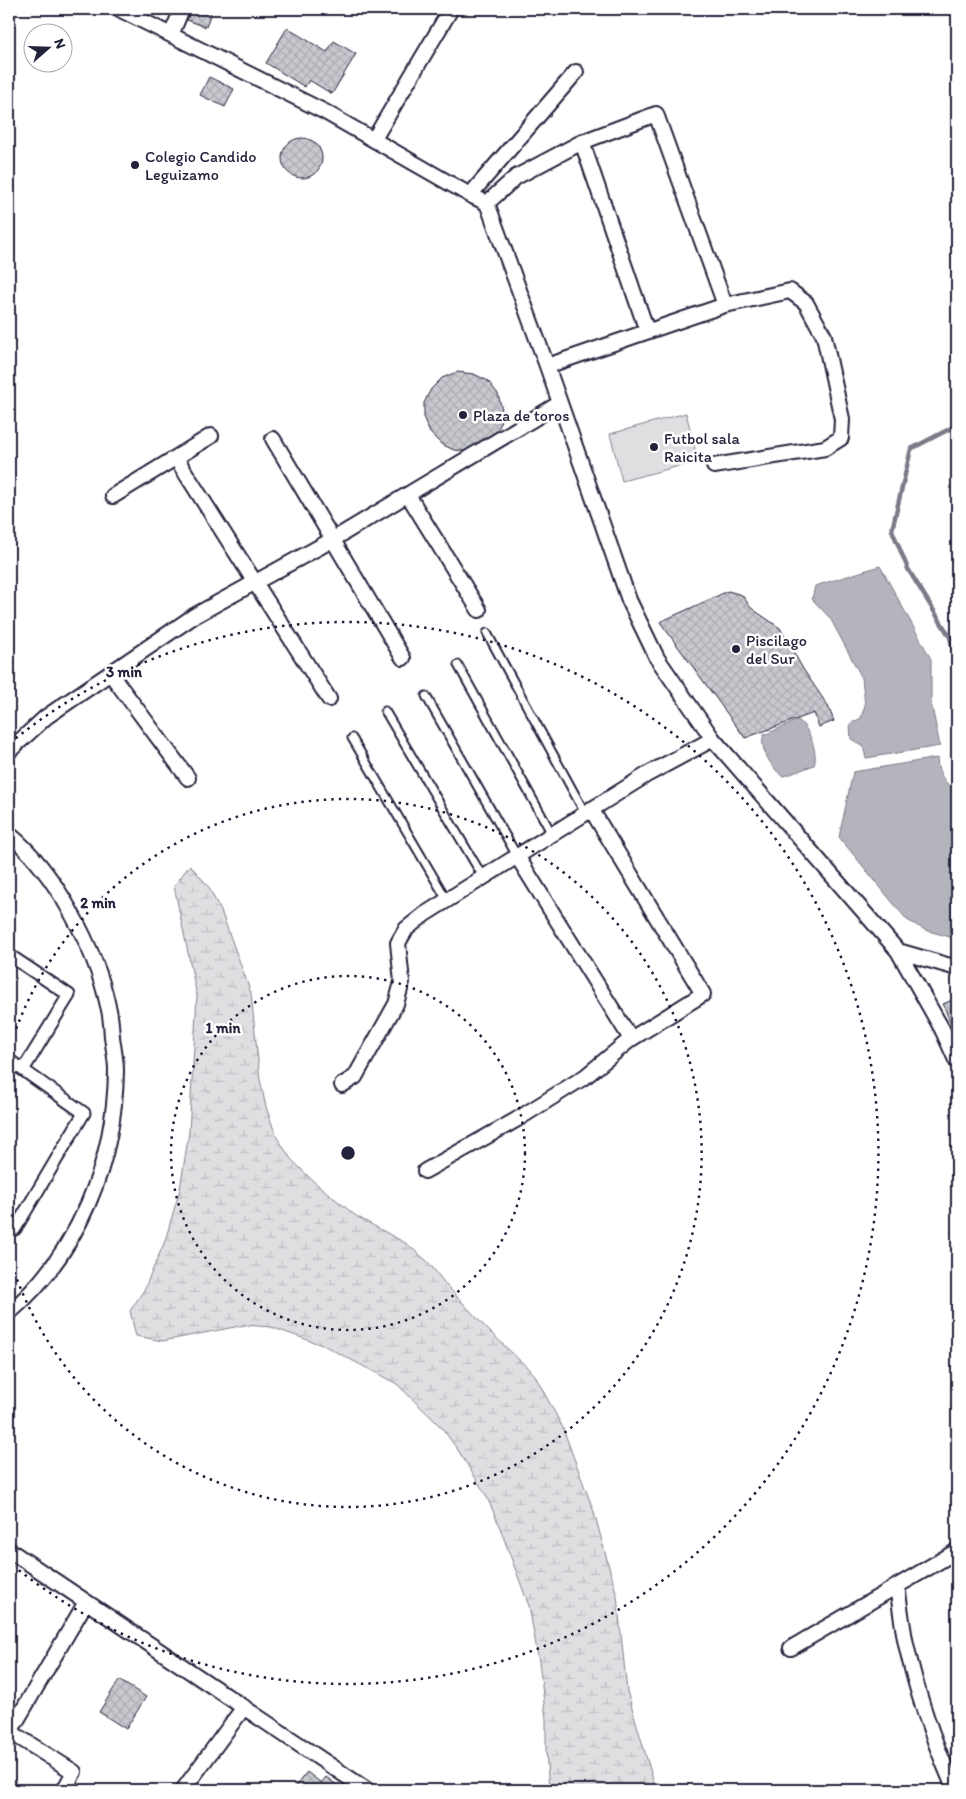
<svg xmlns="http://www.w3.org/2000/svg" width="966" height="1799" viewBox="0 0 966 1799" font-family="Itim,sans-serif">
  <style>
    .wetland { fill: url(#wetland-marsh); stroke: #80808e }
    .garden { fill: #dfdfe2; stroke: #80808e }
    .water { fill: #b4b4bc; stroke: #7a7a88 }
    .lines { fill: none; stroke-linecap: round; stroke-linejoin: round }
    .stream { stroke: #7a7a88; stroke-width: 4.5 }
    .building { fill: url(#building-cross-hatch); stroke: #22223b }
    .service-casing { stroke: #22223b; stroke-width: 11 }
    .pedestrian-casing { stroke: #22223b; stroke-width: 15 }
    .minor-casing { stroke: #22223b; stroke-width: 18 }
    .service { stroke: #fff; stroke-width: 7 }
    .pedestrian { stroke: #fff; stroke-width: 11 }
    .minor { stroke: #fff; stroke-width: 14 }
    .ring { fill: none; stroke: #22223b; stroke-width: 2.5; stroke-dasharray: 2.5 5 }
    .poi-dot { fill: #22223b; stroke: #fff; stroke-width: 2 }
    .labels { text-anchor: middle; stroke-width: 5; stroke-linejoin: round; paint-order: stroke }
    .poi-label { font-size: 16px; fill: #22223b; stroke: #fff; text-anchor: start }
    .centre { fill: #22223b; stroke: #fff; stroke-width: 2.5 }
    .ring-label { font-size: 15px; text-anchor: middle; font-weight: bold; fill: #22223b; stroke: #fff; stroke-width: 5; stroke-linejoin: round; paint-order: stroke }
  </style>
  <defs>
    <pattern id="wetland-marsh" width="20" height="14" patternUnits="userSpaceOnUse" patternTransform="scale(1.25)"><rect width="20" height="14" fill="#dfdfe2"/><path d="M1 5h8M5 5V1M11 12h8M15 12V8" fill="none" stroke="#bfbfc3"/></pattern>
    <pattern id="building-cross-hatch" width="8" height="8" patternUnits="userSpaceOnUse" patternTransform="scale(1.25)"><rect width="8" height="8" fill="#c8c8cf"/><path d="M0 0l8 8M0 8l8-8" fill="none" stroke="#acacb3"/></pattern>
  </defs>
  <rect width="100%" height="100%" fill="#fff"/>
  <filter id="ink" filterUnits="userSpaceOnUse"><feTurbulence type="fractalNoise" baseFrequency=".02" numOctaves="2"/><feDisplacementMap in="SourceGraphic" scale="10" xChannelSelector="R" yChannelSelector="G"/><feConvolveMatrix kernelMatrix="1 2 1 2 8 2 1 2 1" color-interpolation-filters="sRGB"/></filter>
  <g filter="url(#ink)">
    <path class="wetland" d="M190,865L208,886L221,911L251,993L260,1080L266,1107L276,1136L291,1159L313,1181L356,1216L407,1244L428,1262L447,1286L489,1331L534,1374L562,1426L594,1512L617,1596L627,1691L656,1790H549L546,1750V1719L539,1662L529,1606L497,1520L486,1495L458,1450L442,1428L397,1384L325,1346L271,1327L245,1325L163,1341L136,1336L130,1311L144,1290L165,1241L180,1189L189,1132L197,996L174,886Z"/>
    <path class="garden" d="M686,413L698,461L622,481L610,434Z"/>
    <path class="water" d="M880,566L931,659V702L940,746L866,758L863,746L851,739L850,724L861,718L865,705L862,678L830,618L812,599L815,586Z
      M798,720C808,726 819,753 814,765L788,775L782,776C772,768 758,747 764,735Z
      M937,758C938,776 945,781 957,794V939L925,930L907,920L839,837L853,772Z"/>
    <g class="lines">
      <path class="stream" d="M957,425L911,449L892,530L908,569L950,637L957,670"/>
    </g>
    <path class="building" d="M191,9H212L206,27L187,20Z
      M287,28L327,52L334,41L356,54L332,94L309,80L305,87L266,63Z
      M209,77L234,89L225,107L200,95Z
      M282 158a20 20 0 1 1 40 0a20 20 0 1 1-40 0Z
      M457,372L474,374L488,381L498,394L502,410L500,425L497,431L464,451L454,450L441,444L430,433L424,419V403L431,389L442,378Z
      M728,591L742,595L751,608L780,628L803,669L828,706L834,721L819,727L814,713L745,738L660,622Z
      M957,998V1039L943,1004Z
      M119,1680L146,1697L126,1729L99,1712Z
      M307,1772L321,1783L326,1777L344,1790H292Z"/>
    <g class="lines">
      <g class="service-casing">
        <path id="service" d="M487,633L585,813
          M458,665L552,834
          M426,696L517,856
          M385,711L483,877
          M352,738L447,900"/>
      </g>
      <g class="pedestrian-casing">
        <path id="pedestrian" d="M9,955L69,995L23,1070
          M9,1060L84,1113L15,1229"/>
      </g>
      <g class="minor-casing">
        <path id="minor" d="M119,9L325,112L470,195L487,203L547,366L629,600L657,658L713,739L898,951L942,1029L957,1062
          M171,35L182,9
          M374,139L451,9
          M582,142L647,331
          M470,195L576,72
          M487,203L516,177L582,142L656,114L725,305
          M547,366L725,305L790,291L806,303L824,336L842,419L841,438L825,448L714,466
          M273,439L403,658
          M176,458L329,699
          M408,495L479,610
          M113,496L211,436
          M110,673L188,778
          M9,751L46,717L194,616L332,540L560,403
          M9,834C35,855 56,885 72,914C88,943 101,973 108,1006C111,1016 111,1026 112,1036C113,1047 116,1059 116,1070C115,1161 79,1253 9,1313
          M517,856L631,1039
          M898,951L957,968
          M342,1085L355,1077L396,1004L402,982L398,943L406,929L425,914L648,774L713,739
          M425,1171L516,1120L586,1076L631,1039L703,994L591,809
          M9,1550L367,1790
          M897,1586C900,1605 902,1625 906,1644C917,1694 934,1743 955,1790
          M791,1648L957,1551
          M9,1731L74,1772L64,1790
          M10,1732L86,1602
          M183,1790L244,1707"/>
      </g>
      <use href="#service" class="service"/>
      <use href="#pedestrian" class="pedestrian"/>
      <use href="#minor" class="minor"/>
    </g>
  </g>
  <g class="ring">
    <circle cx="348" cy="1153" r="177"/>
    <path d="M9 1050A354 354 0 1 1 9 1256"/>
    <path d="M10 743A531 531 0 1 1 10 1563"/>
  </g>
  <g class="poi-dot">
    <circle cx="135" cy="165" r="5"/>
    <circle cx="463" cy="415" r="5"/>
    <circle cx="654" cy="447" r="5"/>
    <circle cx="736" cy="649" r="5"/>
  </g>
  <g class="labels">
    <g class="poi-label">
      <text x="145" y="162">Colegio Candido<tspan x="145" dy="18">Leguizamo</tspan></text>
      <text x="473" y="421">Plaza de toros</text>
      <text x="664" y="444">Futbol sala<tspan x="664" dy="18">Raicita</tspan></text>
      <text x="746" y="646">Piscilago<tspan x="746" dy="18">del Sur</tspan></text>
    </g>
  </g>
  <circle cx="348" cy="1153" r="8" class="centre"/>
  <g class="ring-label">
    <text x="124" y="677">3 min</text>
    <text x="98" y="908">2 min</text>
    <text x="223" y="1033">1 min</text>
  </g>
  <rect width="966" height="1799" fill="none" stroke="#fff" stroke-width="30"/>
  <rect x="15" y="15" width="936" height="1769" fill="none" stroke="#22223b" stroke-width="2" filter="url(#ink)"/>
  <g transform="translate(48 48) rotate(70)"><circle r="24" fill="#ffffff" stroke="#a7a7b1"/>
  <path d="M0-4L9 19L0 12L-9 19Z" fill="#22223b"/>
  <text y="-8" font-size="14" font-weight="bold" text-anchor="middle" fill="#22223b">N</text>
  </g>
</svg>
